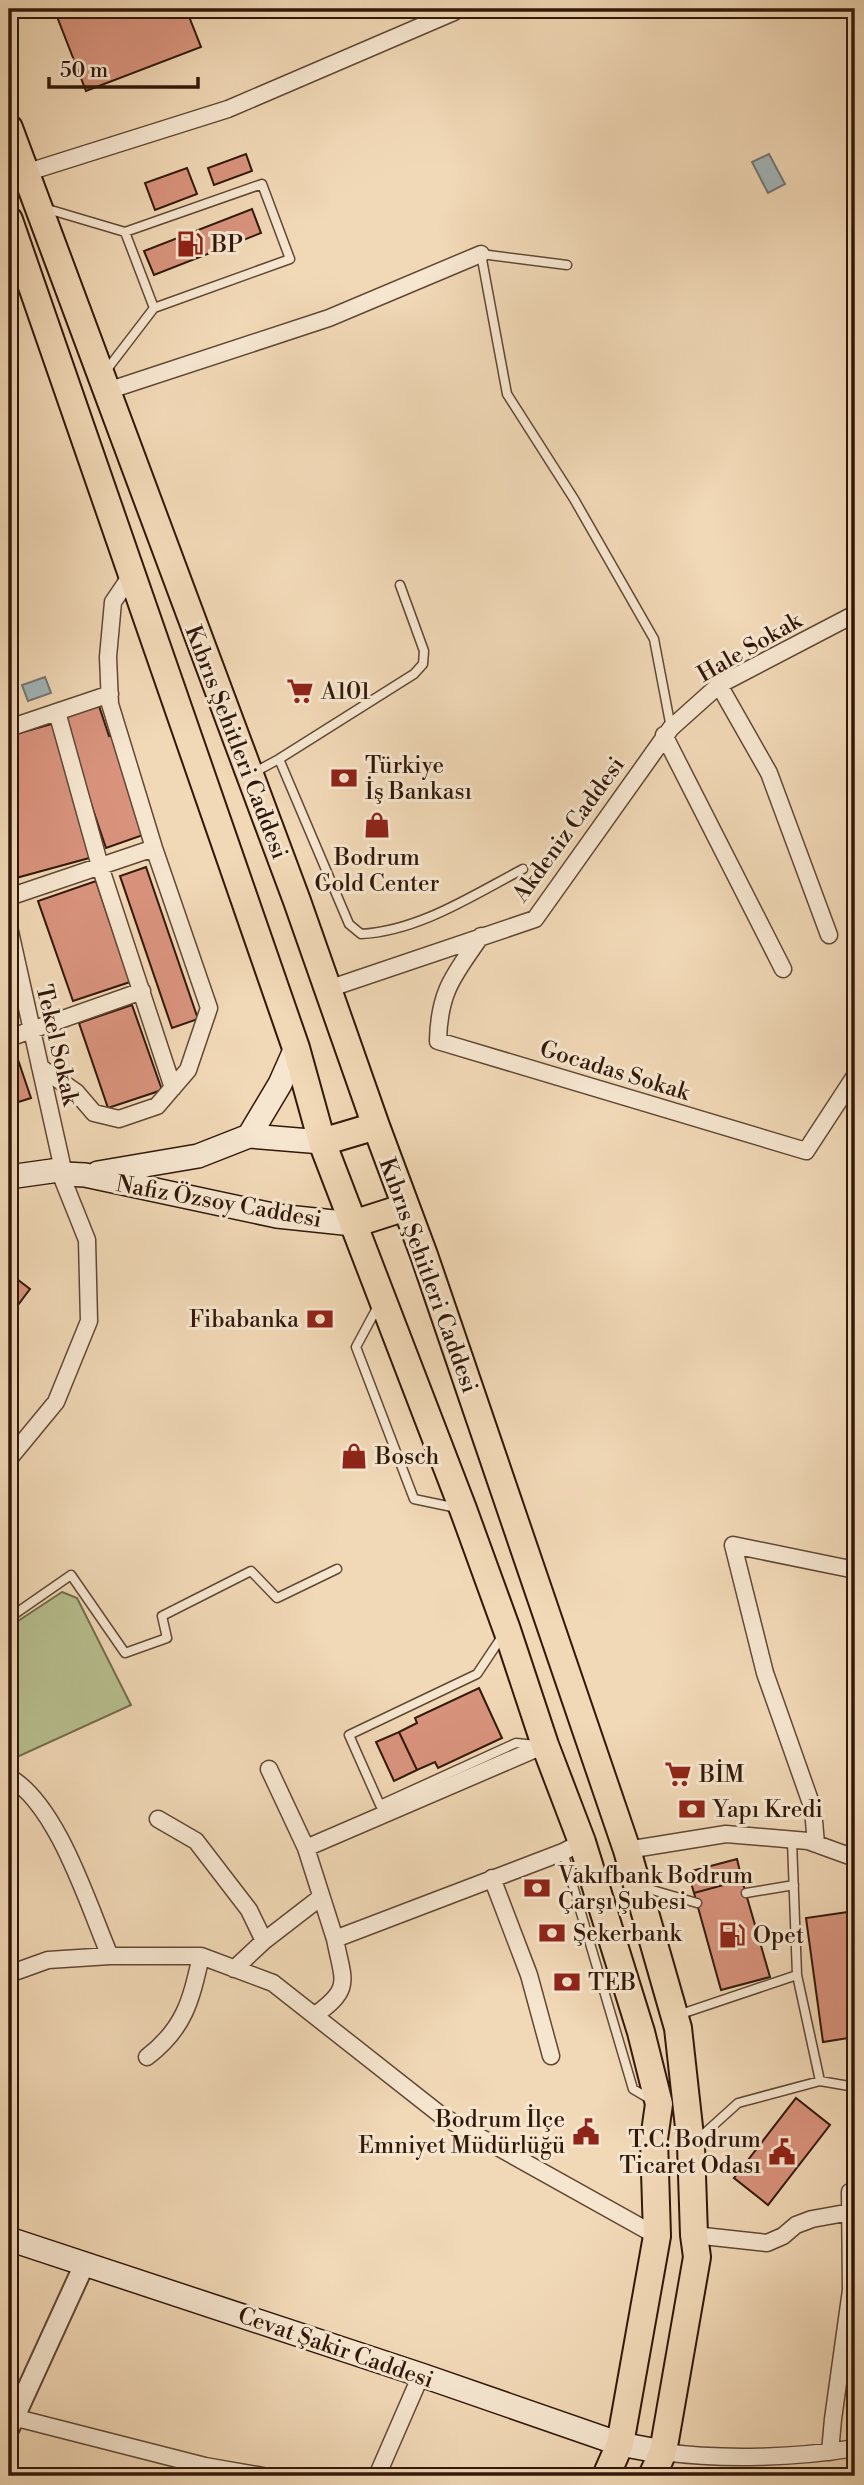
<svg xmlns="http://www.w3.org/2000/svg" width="864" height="2485" viewBox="0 0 864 2485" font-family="'Libre Bodoni',serif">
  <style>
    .green { fill: #b7bf90; stroke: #746c4c; stroke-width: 2 }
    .water { fill: #a1b6ba; stroke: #747773; stroke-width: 2 }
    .building { fill: #d9937d; stroke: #311809; stroke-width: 2 }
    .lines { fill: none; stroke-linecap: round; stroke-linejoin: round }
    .service-casing { stroke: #614834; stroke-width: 11 }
    .minor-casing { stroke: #614834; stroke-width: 19 }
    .tertiary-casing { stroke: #614834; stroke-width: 23 }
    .secondary-casing { stroke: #311809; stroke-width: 26 }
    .trunk-casing { stroke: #311809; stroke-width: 30 }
    .service { stroke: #f6e6d0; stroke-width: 8 }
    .minor { stroke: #f6e6d0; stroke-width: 16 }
    .tertiary { stroke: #f6e6d0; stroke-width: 19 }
    .secondary { stroke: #f6e6d0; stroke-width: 23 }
    .trunk { stroke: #f1d8b6; stroke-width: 26 }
    .labels { text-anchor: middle; stroke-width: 6; stroke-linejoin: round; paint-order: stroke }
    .poi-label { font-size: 23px; fill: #311809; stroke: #f6e6d0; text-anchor: start }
    .street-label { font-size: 23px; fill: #311809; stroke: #f6e6d0 }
  </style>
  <rect width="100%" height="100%" fill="#f1d8b6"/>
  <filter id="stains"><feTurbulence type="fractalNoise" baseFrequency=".00286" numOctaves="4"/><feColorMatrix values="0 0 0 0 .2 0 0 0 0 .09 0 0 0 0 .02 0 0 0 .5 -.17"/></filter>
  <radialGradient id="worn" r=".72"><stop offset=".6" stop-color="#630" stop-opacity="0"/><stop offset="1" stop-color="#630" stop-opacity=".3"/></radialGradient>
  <path class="green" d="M62,1592L77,1598L131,1705L15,1758L9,1744V1627Z"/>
  <path class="water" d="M769,154L785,184L768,193L752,162Z
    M45,677L51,693L28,701L22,685Z"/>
  <path class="building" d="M54,9H186L201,47L86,91Z
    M246,154L252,171L214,185L208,168Z
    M187,168L197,194L155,210L145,183Z
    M252,209L261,233L154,275L144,251Z
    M99,706L109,736L112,735L146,834L106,848L62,718Z
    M55,723L93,857L16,878L9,851V736Z
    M146,867L198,1019L172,1028L120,876Z
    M96,881L130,982L73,1001L38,901Z
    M132,1005L162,1090L108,1108L79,1023Z
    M13,1045L31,1098L9,1105V1046Z
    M9,1273L30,1289L9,1317Z
    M479,1688L502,1738L438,1768L435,1762L417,1770L399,1732L417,1723L415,1718Z
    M399,1732L417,1770L394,1781L376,1742Z
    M737,1859L742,1880L694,1893L688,1872Z
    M742,1880L770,1977L721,1990L694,1893Z
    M855,1911V2037L823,2042L806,1918Z
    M796,2098L830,2125L768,2205L734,2178Z"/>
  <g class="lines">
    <g class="service-casing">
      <path id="service" d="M44,208L125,232L154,308L105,372
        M125,232L262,184L290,259L154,308
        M567,265L481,254L507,394L574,499L654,639L671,728
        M279,759L349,924L361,934C419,931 473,895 523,869
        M255,772L279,759L414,674L423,664L424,651L400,585
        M378,1306L356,1347L414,1499L457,1508
        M9,1618L71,1575L125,1653L167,1638L162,1616L251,1571L277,1598L337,1569
        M503,1635L477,1674L349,1735L380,1805L516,1743L537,1745
        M563,1852L633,2089L650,2099
        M642,1887L697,1903
        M746,1893L794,1885
        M797,1975L820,2081
        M678,2015L797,1975L792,1841
        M696,2141L738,2103L820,2081L855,2087"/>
    </g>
    <g class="minor-casing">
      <path id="minor" d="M25,173L228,109L454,12
        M107,391L329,318L481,254
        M719,685L769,773L829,935
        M57,712L100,866L173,1088
        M9,728L110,694
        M664,735L783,969
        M9,897L154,848
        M9,927L64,1174
        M481,936C454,975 439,991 438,1041L806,1151L855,1076
        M328,989L535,919L671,728L719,685L855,614
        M9,1038L142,991
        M40,1067L76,1092L94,1113L119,1119L157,1106L188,1070L209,1008L154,848L110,704L108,657L113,602L132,574
        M9,1459L56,1402L89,1321L87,1240L59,1170
        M269,1769L306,1848L335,1939
        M9,1777C58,1805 88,1905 110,1956
        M158,1819L196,1841L249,1910L264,1941
        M816,1844L813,1809L765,1673L733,1545L855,1570
        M306,1848L545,1745
        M627,1850L726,1834L808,1841L855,1858
        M492,1878L529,1975L551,2056
        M234,1969L264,1941L321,1897
        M9,1974L48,1960L110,1956H201L273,1983L442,2116L657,2236
        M315,2015C353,1988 343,1981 335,1939L563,1852L582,1842
        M147,2057C185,2028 191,2000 201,1956
        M694,2235L767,2243L783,2236L796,2225L812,2219L851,2212
        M9,2416L205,2466L263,2476
        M663,2452C724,2460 795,2458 855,2448
        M830,2452L833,2419L851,2290L850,2192L855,2190
        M377,2476L421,2375"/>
    </g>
    <g class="tertiary-casing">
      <path id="tertiary" d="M9,2429L85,2263"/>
    </g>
    <g class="secondary-casing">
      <path id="secondary" d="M249,1136L280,1084L296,1048
        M98,1173L198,1156L249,1136L322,1142
        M9,1177L59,1170L64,1174L85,1175L277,1216L353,1224
        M9,2239L421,2375L620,2444L663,2452"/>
    </g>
    <g class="trunk-casing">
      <path id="trunk" d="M9,128L297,901L376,1126L424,1255L627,1850L678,2028L691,2145L694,2235L697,2257L663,2452L652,2476
        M9,220L296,1048L322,1142L463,1509L507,1630L545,1745L582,1842L641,2032L659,2104L654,2139L657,2236L620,2444L606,2476
        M322,1142L376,1126
        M353,1224L406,1207"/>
    </g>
    <use href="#service" class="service"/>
    <use href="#minor" class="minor"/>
    <use href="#tertiary" class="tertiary"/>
    <use href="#secondary" class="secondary"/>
    <use href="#trunk" class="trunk"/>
  </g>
  <defs>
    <g id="fuel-bare" transform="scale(2.1)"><path d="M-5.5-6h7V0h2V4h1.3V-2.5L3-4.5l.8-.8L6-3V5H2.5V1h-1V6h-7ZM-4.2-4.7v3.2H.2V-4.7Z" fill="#8f2418" stroke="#f6e6d0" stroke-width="2.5" paint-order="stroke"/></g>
    <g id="supermarket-bare" transform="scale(2.1)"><path d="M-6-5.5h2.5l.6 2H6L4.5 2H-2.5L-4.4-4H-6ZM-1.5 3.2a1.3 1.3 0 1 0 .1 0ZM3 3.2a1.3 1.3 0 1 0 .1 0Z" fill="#8f2418" stroke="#f6e6d0" stroke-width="2.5" paint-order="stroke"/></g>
    <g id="bank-bare" transform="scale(2.1)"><path d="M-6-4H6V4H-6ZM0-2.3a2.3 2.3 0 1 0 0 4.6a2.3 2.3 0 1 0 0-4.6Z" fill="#8f2418" stroke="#f6e6d0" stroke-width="2.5" paint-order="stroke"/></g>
    <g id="shop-bare" transform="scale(2.1)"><path d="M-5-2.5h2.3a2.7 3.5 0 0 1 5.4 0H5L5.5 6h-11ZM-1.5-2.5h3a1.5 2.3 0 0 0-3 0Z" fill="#8f2418" stroke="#f6e6d0" stroke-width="2.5" paint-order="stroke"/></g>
    <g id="civic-bare" transform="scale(2.1)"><path d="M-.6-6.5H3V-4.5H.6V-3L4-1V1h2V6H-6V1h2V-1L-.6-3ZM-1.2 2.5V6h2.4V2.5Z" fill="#8f2418" stroke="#f6e6d0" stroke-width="2.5" paint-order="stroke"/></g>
  </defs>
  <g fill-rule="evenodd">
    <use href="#fuel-bare" x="190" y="244"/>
    <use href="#supermarket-bare" x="300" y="691"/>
    <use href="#bank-bare" x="344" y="778"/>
    <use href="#shop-bare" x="377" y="825"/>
    <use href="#bank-bare" x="320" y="1319"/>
    <use href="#shop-bare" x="354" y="1456"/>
    <use href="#supermarket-bare" x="678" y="1774"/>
    <use href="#bank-bare" x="692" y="1809"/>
    <use href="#bank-bare" x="537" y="1888"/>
    <use href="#bank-bare" x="552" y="1933"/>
    <use href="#fuel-bare" x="732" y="1935"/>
    <use href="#bank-bare" x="567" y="1982"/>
    <use href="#civic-bare" x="586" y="2132"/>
    <use href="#civic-bare" x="782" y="2152"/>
  </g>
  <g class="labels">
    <g class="poi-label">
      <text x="211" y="252">BP</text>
      <text x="321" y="699">A101</text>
      <text x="365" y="773">Türkiye<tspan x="365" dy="26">İş Bankası</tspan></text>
      <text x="377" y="865" text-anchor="middle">Bodrum<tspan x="377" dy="26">Gold Center</tspan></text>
      <text x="299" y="1327" text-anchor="end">Fibabanka</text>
      <text x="375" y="1464">Bosch</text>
      <text x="699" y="1782">BİM</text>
      <text x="713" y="1817">Yapı Kredi</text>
      <text x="558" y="1883">Vakıfbank Bodrum<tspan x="558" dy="26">Çarşı Şubesi</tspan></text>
      <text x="573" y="1941">Şekerbank</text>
      <text x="753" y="1943">Opet</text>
      <text x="588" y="1990">TEB</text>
      <text x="565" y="2127" text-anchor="end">Bodrum İlçe<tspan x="565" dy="26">Emniyet Müdürlüğü</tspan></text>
      <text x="761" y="2147" text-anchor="end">T.C. Bodrum<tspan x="761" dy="26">Ticaret Odası</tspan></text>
    </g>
    <g class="street-label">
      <text transform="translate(749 647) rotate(-30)" y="8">Hale Sokak</text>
      <text transform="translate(237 742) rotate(69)" y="8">Kıbrıs Şehitleri Caddesi</text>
      <text transform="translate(568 829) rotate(-54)" y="8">Akdeniz Caddesi</text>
      <text transform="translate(58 1045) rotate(77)" y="8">Tekel Sokak</text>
      <text transform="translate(615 1070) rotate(17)" y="8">Gocadas Sokak</text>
      <text transform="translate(219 1201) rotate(10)" y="8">Nafiz Özsoy Caddesi</text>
      <text transform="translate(429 1275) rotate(70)" y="8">Kıbrıs Şehitleri Caddesi</text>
      <text transform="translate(336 2347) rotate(19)" y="8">Cevat Şakir Caddesi</text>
    </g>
  </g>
  <rect width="864" height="2485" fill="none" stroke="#f1d8b6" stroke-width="35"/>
  <rect x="10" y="10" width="843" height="2464" fill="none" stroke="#311809" stroke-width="3.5"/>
  <rect x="18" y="18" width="829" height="2450" fill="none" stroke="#311809" stroke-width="2"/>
  <path d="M49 77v10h149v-10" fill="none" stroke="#311809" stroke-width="3.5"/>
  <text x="60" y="77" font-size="21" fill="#311809" stroke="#f6e6d0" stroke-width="5" paint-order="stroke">50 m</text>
  <rect width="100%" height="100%" filter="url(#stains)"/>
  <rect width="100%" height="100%" fill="url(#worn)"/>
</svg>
